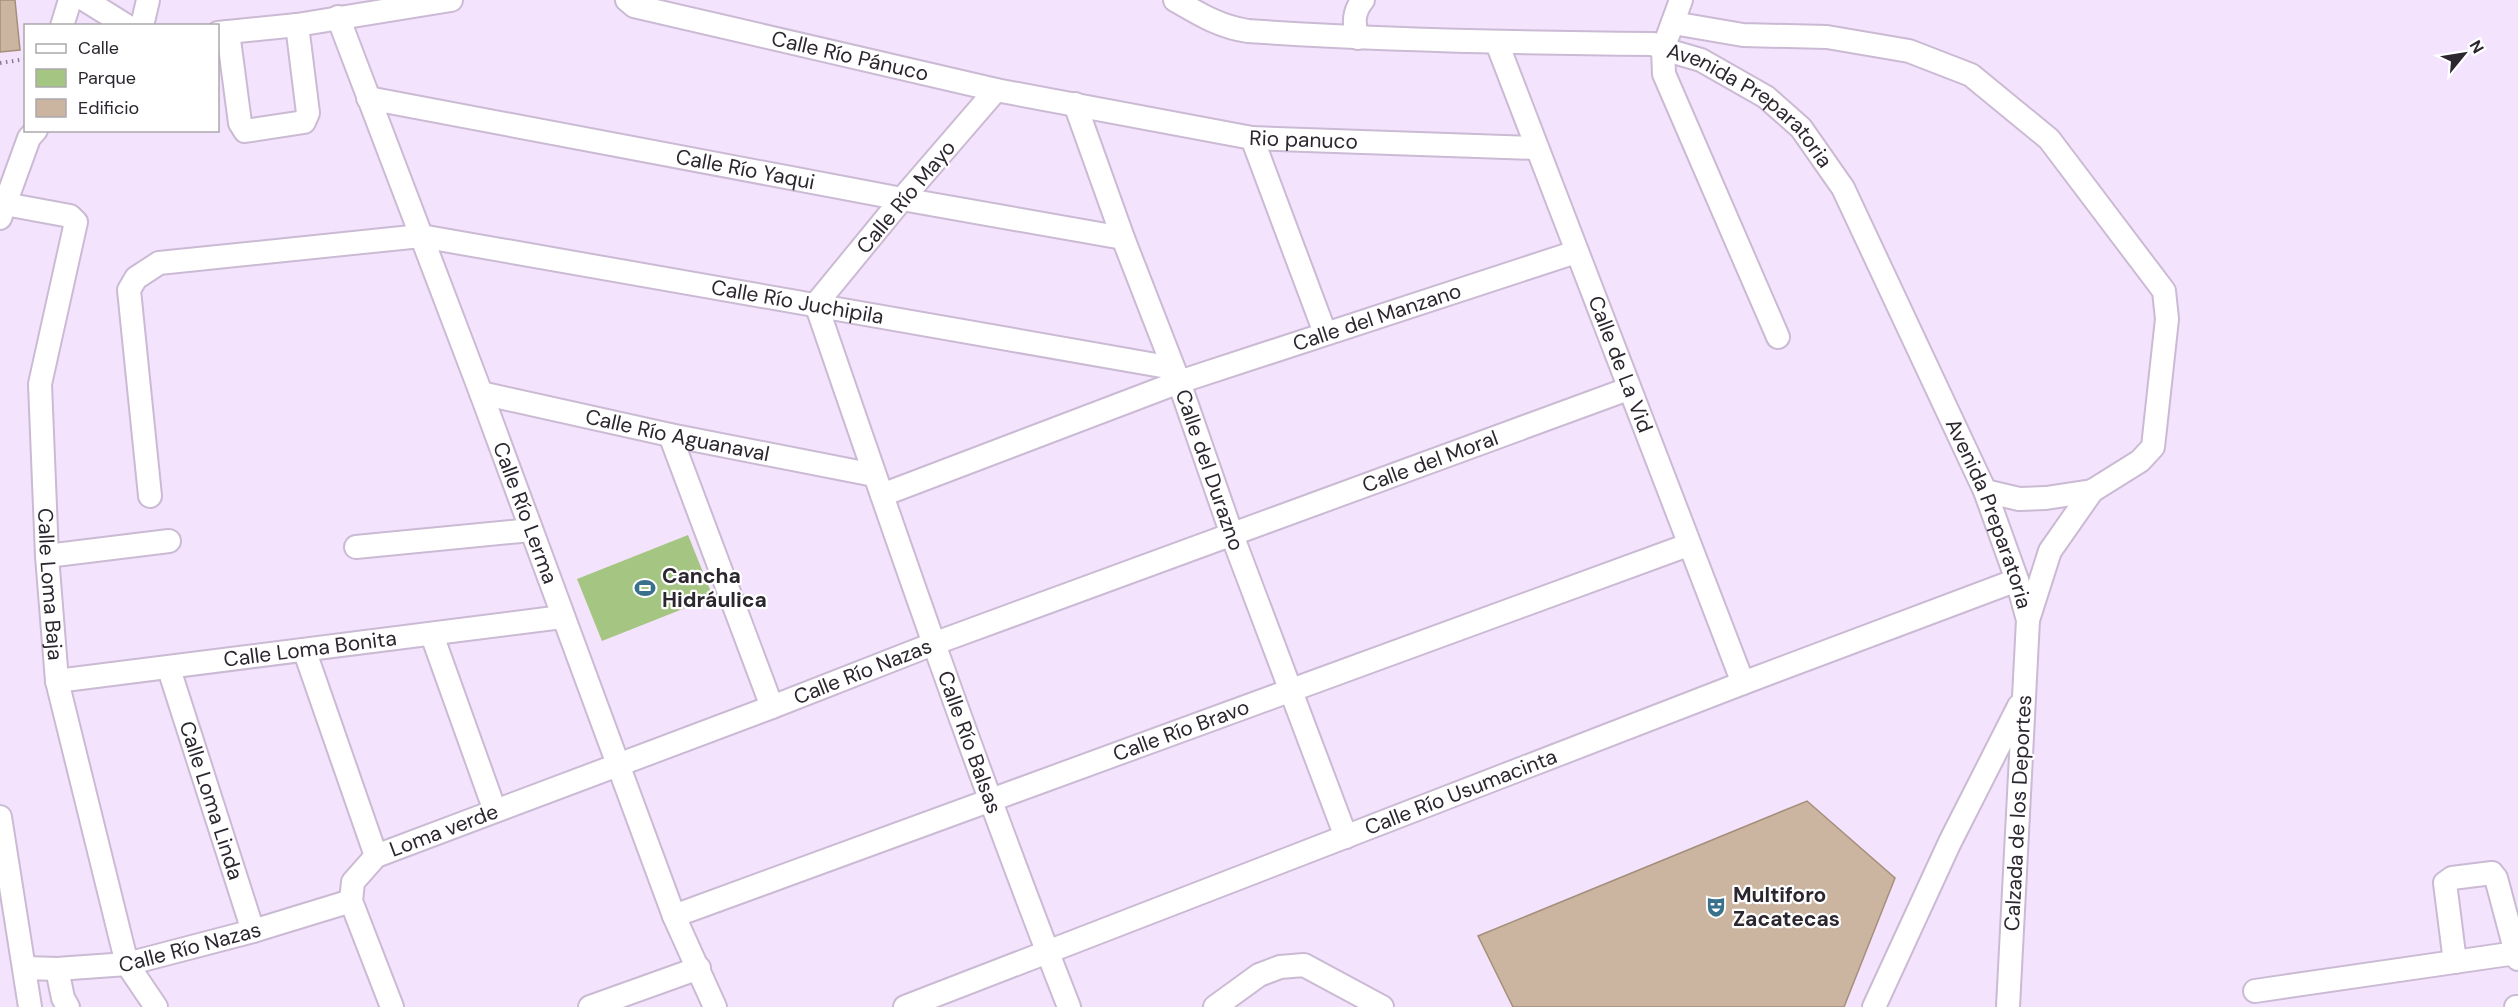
<svg xmlns="http://www.w3.org/2000/svg" width="2518" height="1007" viewBox="0 0 2518 1007" font-family="'DM Sans',sans-serif">
  <style>
    .green { fill: #a5c582 }
    .building { fill: #cbb4a0; stroke: #a48f7b; stroke-width: 1.5 }
    .lines { fill: none; stroke-linecap: round; stroke-linejoin: round }
    .minor-casing { stroke: #cbbad3; stroke-width: 26 }
    .path { stroke: #897e8f; stroke-width: 4; stroke-dasharray: 1.5 4.5; stroke-linecap: butt }
    .minor { stroke: #fff; stroke-width: 22 }
    .labels { text-anchor: middle; stroke-width: 4.5; stroke-linejoin: round; paint-order: stroke }
    .street-label { font-size: 21px; fill: #2c262f; stroke: #fff }
    .poi-label { font-size: 21px; font-weight: bold; fill: #2c262f; stroke: #fff; text-anchor: start }
  </style>
  <rect width="100%" height="100%" fill="#f4e3fd"/>
  <path class="green" d="M688,535L713,597L602,641L577,579Z"/>
  <path class="building" d="M0,0H15L20,50L0,52Z
    M1807,801L1895,878L1844,1007H1513L1478,936Z"/>
  <g class="lines">
    <g class="minor-casing">
      <g id="minor">
        <path d="M85,0L127,26"/>
        <path id="s1" d="M627,0L634,6L996,90L1252,138L1536,148"/>
        <path id="s2" d="M1175,0C1199,14 1220,27 1248,31C1383,40 1517,43 1653,44L1663,49L1701,60L1766,97L1801,128L1843,188L1985,491L2017,580L2028,620"/>
        <path d="M1681,0L1663,49L1664,74L1778,337"/>
        <path id="s3" d="M338,17L481,393L674,916L715,1007"/>
        <path d="M1673,23L1743,35L1827,37L1909,51L1971,75L2049,139L2164,291L2167,319L2153,447L2140,461L2092,491L2050,551L2028,620L2008,1007"/>
        <path d="M62,26L70,0"/>
        <path d="M142,26L148,0"/>
        <path d="M228,32L240,123L245,131L304,122L308,113L297,25"/>
        <path d="M218,33L297,25L451,0"/>
        <path d="M1358,38C1353,24 1353,12 1363,0"/>
        <path id="s4" d="M1497,43L1743,683"/>
        <path id="s5" d="M996,90L902,199L816,304C897,540 978,775 1069,1007"/>
        <path id="s6" d="M368,98L902,199L1123,238"/>
        <path id="s7" d="M1075,104L1123,238L1179,382L1232,535L1346,837"/>
        <path d="M1252,138L1325,333"/>
        <path id="s8" d="M5,204L70,216L76,222L40,384L47,556L57,681L127,964L156,1007"/>
        <path d="M0,218L29,138L36,130"/>
        <path id="s9" d="M481,393L670,435L874,475"/>
        <path d="M670,435L772,707"/>
        <path d="M1985,491L2019,499L2046,498L2092,491"/>
        <path id="s10" d="M882,495L1179,382L1576,252"/>
        <path id="s11" d="M150,496L129,290L136,278L159,263L421,236L1173,368"/>
        <path d="M356,547L531,530"/>
        <path d="M47,556L169,541"/>
        <path d="M432,635L495,811"/>
        <path d="M305,652L376,856"/>
        <path id="s12" d="M169,669L253,931"/>
        <path id="s13" d="M57,681L562,617"/>
        <path d="M0,817L30,1007"/>
        <path id="s14" d="M674,916L1688,545"/>
        <path d="M2455,962L2445,883L2452,878L2492,873L2496,878L2516,953"/>
        <path id="s15" d="M26,968L57,969L127,964L253,931L351,901"/>
        <path d="M57,969L63,998L68,1007"/>
        <path d="M2255,991L2516,953L2518,959"/>
        <path id="s16" d="M392,1007L351,901L353,882L376,856L772,707L933,644L1628,389"/>
        <path d="M590,1007L699,968"/>
        <path id="s17" d="M905,1007L1743,683L2017,580"/>
        <path d="M1215,1007L1259,975L1280,967L1304,965L1382,1007"/>
        <path d="M1874,1007L1950,842L2019,706"/>
        <path d="M2516,1007H2518"/>
      </g>
    </g>
    <path class="path" d="M0,63L26,59"/>
    <use href="#minor" class="minor"/>
  </g>
  <defs>
    <g id="stadium-bare" transform="scale(1.62)"><path d="M0-5a6.5 5 0 1 0 0 10a6.5 5 0 1 0 0-10ZM-3.5-1.8h7v3.6h-7Z" fill="#39708b" stroke="#fff" stroke-width="2.5" paint-order="stroke"/></g>
    <g id="theatre-bare" transform="scale(1.62)"><path d="M-5-5.5Q0-4 5-5.5V0Q5 5 0 6Q-5 5-5 0ZM-3.3-2.5H-1v1.5H-3.3ZM1-2.5H3.3v1.5H1ZM-2.8 1Q0 5.5 2.8 1Z" fill="#39708b" stroke="#fff" stroke-width="2.5" paint-order="stroke"/></g>
  </defs>
  <g fill-rule="evenodd">
    <use href="#stadium-bare" x="645" y="588"/>
    <use href="#theatre-bare" x="1716" y="907"/>
  </g>
  <g class="labels">
    <g class="street-label">
      <text dy="7" stroke="none"><textPath href="#s1" startOffset="231">Calle Río Pánuco</textPath></text>
      <text dy="7" stroke="none"><textPath href="#s2" startOffset="602">Avenida Preparatoria</textPath></text>
      <text dy="7" stroke="none"><textPath href="#s1" startOffset="693">Rio panuco</textPath></text>
      <text dy="7" stroke="none"><textPath href="#s6" startOffset="384">Calle Río Yaqui</textPath></text>
      <text transform="translate(906 197) rotate(-50)" y="7">Calle Río Mayo</text>
      <text dy="7" stroke="none"><textPath href="#s11" startOffset="894">Calle Río Juchipila</textPath></text>
      <text dy="7" stroke="none"><textPath href="#s10" startOffset="526">Calle del Manzano</textPath></text>
      <text dy="7" stroke="none"><textPath href="#s4" startOffset="344">Calle de La Vid</textPath></text>
      <text dy="7" stroke="none"><textPath href="#s9" startOffset="201">Calle Río Aguanaval</textPath></text>
      <text dy="7" stroke="none"><textPath href="#s16" startOffset="1293">Calle del Moral</textPath></text>
      <text dy="7" stroke="none"><textPath href="#s7" startOffset="390">Calle del Durazno</textPath></text>
      <text dy="7" stroke="none"><textPath href="#s3" startOffset="530">Calle Río Lerma</textPath></text>
      <text dy="7" stroke="none"><textPath href="#s2" startOffset="1088">Avenida Preparatoria</textPath></text>
      <text dy="7" stroke="none"><textPath href="#s8" startOffset="441">Calle Loma Baja</textPath></text>
      <text dy="7" stroke="none"><textPath href="#s13" startOffset="255">Calle Loma Bonita</textPath></text>
      <text dy="7" stroke="none"><textPath href="#s16" startOffset="688">Calle Río Nazas</textPath></text>
      <text dy="7" stroke="none"><textPath href="#s14" startOffset="540">Calle Río Bravo</textPath></text>
      <text dy="7" stroke="none"><textPath href="#s5" startOffset="744">Calle Río Balsas</textPath></text>
      <text dy="7" stroke="none"><textPath href="#s17" startOffset="596">Calle Río Usumacinta</textPath></text>
      <text dy="7" stroke="none"><textPath href="#s12" startOffset="138">Calle Loma Linda</textPath></text>
      <text transform="translate(2018 813) rotate(-87)" y="7">Calzada de los Deportes</text>
      <text dy="7" stroke="none"><textPath href="#s16" startOffset="240">Loma verde</textPath></text>
      <text dy="7" stroke="none"><textPath href="#s15" startOffset="166">Calle Río Nazas</textPath></text>
    </g>
    <g class="poi-label">
      <text x="662" y="583">Cancha<tspan x="662" dy="24">Hidráulica</tspan></text>
      <text x="1733" y="902">Multiforo<tspan x="1733" dy="24">Zacatecas</tspan></text>
    </g>
  </g>
  <rect x="24" y="24" width="195" height="108" fill="#ffffff" stroke="#aba8ac" stroke-width="1.5"/>
  <rect x="36" y="44" width="30" height="9" fill="#ffffff" stroke="#aba8ac" stroke-width="1.5"/>
  <text x="78" y="54" font-size="18" fill="#2c262f">Calle</text>
  <rect x="36" y="69" width="30" height="18" fill="#a5c582" stroke="#aba8ac" stroke-width="1.5"/>
  <text x="78" y="84" font-size="18" fill="#2c262f">Parque</text>
  <rect x="36" y="99" width="30" height="18" fill="#cbb4a0" stroke="#aba8ac" stroke-width="1.5"/>
  <text x="78" y="114" font-size="18" fill="#2c262f">Edificio</text>
  <g transform="translate(2464 54) rotate(60)" stroke="#ffffff" stroke-width="4.5" paint-order="stroke">
  <path d="M0-4.5L10 22L0 15L-10 22Z" fill="#2c262f"/>
  <text y="-9" font-size="16" font-weight="bold" text-anchor="middle" fill="#2c262f">N</text>
  </g>
</svg>
